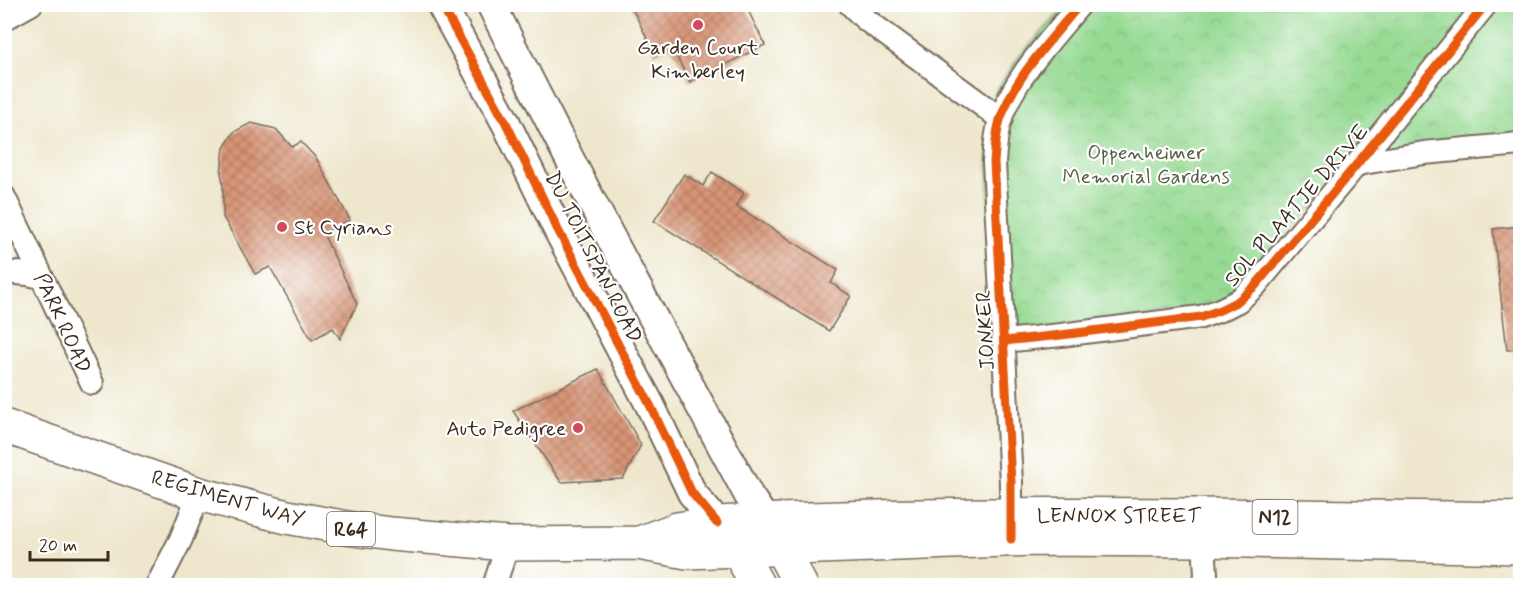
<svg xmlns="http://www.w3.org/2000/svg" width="1525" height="590" viewBox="0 0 1525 590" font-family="Mynerve,sans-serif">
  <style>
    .park { fill: url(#park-crowns); stroke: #688258; stroke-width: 1.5 }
    .building { fill: url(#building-cross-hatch) }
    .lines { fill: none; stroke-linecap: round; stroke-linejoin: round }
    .minor-casing { stroke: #7a6c5b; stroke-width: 26 }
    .tertiary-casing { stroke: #7a6c5b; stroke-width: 32 }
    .primary-casing { stroke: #7a6c5b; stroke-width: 36 }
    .trunk-casing { stroke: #7a6c5b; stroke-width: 36 }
    .minor { stroke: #fff; stroke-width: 22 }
    .tertiary { stroke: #fff; stroke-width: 28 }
    .primary { stroke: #fff; stroke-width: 33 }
    .trunk { stroke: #fff; stroke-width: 33 }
    .cycleway-casing { stroke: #fff; stroke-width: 13 }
    .cycleway { stroke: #e8590c; stroke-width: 9 }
    .poi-dot { fill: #d1495b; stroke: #fff; stroke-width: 2 }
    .labels { text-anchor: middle; stroke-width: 4.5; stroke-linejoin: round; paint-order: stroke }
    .shield { fill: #fff; stroke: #766a62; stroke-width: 1.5 }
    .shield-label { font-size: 20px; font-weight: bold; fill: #3b2a1e }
    .poi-label { font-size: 21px; fill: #3b2a1e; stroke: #fff }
    .park-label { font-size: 21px; fill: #565f41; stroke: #fff }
    .street-label { font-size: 21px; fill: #3b2a1e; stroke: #fff }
  </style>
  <defs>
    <pattern id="park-crowns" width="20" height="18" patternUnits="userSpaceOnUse" patternTransform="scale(1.5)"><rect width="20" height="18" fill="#96da93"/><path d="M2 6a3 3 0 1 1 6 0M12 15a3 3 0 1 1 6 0" fill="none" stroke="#82bb7e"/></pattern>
    <pattern id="building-cross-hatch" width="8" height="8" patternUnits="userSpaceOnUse" patternTransform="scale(1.5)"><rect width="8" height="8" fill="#d89577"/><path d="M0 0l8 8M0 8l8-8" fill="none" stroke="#b07a61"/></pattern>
  </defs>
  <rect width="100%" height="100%" fill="#fff"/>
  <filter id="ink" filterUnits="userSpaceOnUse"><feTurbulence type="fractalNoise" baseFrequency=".0167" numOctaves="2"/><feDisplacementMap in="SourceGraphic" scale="12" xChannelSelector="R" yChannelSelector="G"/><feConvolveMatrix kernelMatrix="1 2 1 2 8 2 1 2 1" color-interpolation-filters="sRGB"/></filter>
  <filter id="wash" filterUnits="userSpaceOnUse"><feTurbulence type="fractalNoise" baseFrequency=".008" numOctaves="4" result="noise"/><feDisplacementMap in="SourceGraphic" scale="24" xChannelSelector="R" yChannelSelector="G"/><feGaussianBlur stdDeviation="1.35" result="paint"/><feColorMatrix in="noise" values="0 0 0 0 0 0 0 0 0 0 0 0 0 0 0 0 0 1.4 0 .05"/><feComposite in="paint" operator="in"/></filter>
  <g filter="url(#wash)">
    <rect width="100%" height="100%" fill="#eee7cd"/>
    <path class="park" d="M1067,5H1520V140L1344,169L1227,309L994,334L987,125L995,92L1020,56Z"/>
    <g id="blocks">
      <path class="building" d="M630,4H745L765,45L690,82L671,46L655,54Z
        M251,123L276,129L292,147L301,142L316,158L350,220L323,233L357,304L340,339L333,328L312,340L270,267L255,274L223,217V183L221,173L224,148L234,132Z
        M712,172L744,193L736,206L838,270L831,283L851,296L829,331L654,221L684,174L703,186Z
        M1521,226V349L1507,350L1493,229Z
        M598,369L641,445L623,479L561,482L513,411Z"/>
    </g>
  </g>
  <g filter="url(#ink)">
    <use href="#blocks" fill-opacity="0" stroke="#7a6c5b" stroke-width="1.5"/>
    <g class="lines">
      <g class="minor-casing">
        <path id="minor" d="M850,4L865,19L1001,119
          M4,19L31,4
          M1357,164L1424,153L1520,144
          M4,197L92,383
          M4,272L28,274L41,277
          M1004,341L1061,335L1201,317L1220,310L1238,301L1255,286L1357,164L1486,4
          M1203,527L1206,574L1204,586
          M1011,529V483L994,162C995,148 996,134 1000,120C1015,76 1051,40 1080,4
          M157,586L181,539L199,494
          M494,586L508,544"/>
      </g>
      <g class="tertiary-casing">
        <path id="tertiary" d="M441,4L506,123L558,230L650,405L692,493L717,523
          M491,4C573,170 661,333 749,496L766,521"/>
      </g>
      <g class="primary-casing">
        <path id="primary" d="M4,426L199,494L287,517L353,529L391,534L508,544L638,543L687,552L738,550
          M642,542L677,529L717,523"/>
      </g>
      <g class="trunk-casing">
        <path id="trunk" d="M717,523C985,509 1253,516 1520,519
          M773,533L801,586
          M728,536L738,550L758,586
          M738,550L1033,539L1203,540L1520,547"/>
      </g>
      <use href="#minor" class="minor"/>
      <use href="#tertiary" class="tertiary"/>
      <use href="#primary" class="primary"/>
      <use href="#trunk" class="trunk"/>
      <g class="cycleway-casing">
        <path id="cycleway" d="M441,4L506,123L558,230L650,405L692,493L717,523
          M1004,341L1061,335L1201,317L1220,310L1238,301L1255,286L1357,164L1486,4
          M1011,539V483L994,162C995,148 996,134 1000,120C1015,76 1051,40 1080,4"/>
      </g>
      <use href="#cycleway" class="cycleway"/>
    </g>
  </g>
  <g class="poi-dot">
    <circle cx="698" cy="25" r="6"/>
    <circle cx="282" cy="227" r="6"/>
    <circle cx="578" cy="428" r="6"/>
  </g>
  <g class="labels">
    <g class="shield">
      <rect x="1252.5" y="500" width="45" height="34" rx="4.5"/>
      <rect x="327" y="512" width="48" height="34" rx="4.5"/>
    </g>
    <g class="shield-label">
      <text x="1275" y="524">N12</text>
      <text x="351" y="536">R64</text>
    </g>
    <g class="poi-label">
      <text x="698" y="54">Garden Court<tspan x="698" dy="24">Kimberley</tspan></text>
      <text x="294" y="234" text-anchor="start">St Cyrians</text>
      <text x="566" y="435" text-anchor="end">Auto Pedigree</text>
    </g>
    <g class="park-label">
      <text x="1146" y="159">Oppenheimer<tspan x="1146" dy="24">Memorial Gardens</tspan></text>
    </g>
    <g class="street-label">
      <text transform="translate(1296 205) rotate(-49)" y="7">SOL PLAATJE DRIVE</text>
      <text transform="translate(594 257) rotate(63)" y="7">DU TOITSPAN ROAD</text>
      <text transform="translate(63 323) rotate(65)" y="7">PARK ROAD</text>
      <text transform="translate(985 330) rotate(-93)" y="7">JONKER</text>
      <text transform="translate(228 498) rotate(16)" y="7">REGIMENT WAY</text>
      <text x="1119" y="522">LENNOX STREET</text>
    </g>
  </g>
  <rect width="1525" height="590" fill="none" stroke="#fff" stroke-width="24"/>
  <path d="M30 551v9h78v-9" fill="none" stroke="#3b2a1e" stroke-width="3"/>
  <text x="39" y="551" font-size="18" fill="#3b2a1e" stroke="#ffffff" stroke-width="4.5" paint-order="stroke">20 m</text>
</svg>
